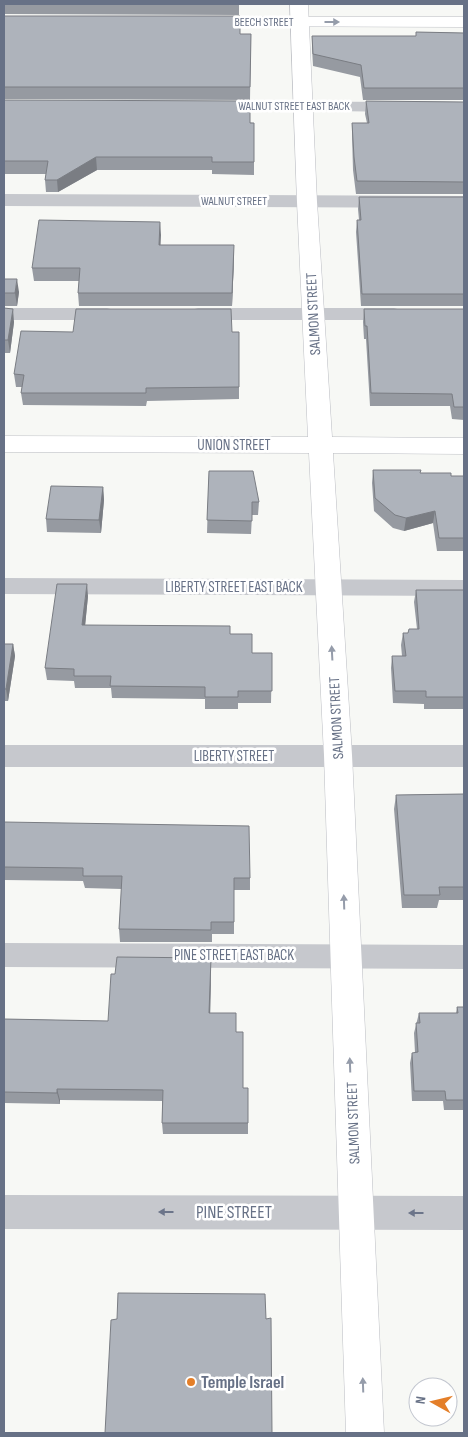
<svg xmlns="http://www.w3.org/2000/svg" width="468" height="1437" viewBox="0 0 468 1437" font-family="'Sofia Sans Condensed',sans-serif">
  <style>
    .lines { fill: none; stroke-linecap: round; stroke-linejoin: round }
    .secondary-casing { stroke: #bbbdc3; stroke-width: 1 }
    .primary-casing { stroke: #b9bbc1; stroke-width: 1 }
    .lane { fill: #c6c8cd; fill-rule: evenodd }
    .street { fill: #c6c8cd; fill-rule: evenodd }
    .secondary { fill: #fff; fill-rule: evenodd }
    .primary { fill: #fff; fill-rule: evenodd }
    .wall { fill: #969aa1 }
    .shaded-wall { fill: #7a7d83 }
    .building { fill: #aeb3bb; stroke: #7a7d83 }
    .oneway { fill: #959caa }
    .oneway2 { fill: #6c758a }
    .poi-dot { fill: #e47f29; stroke: #fff; stroke-width: 2 }
    .labels { text-anchor: middle; stroke-width: 5; stroke-linejoin: round; paint-order: stroke }
    .far-street-label { font-size: 12px; fill: #677186; stroke: #fff }
    .street-label { font-size: 15px; fill: #677186; stroke: #fff }
    .near-street-label { font-size: 18px; fill: #677186; stroke: #fff }
    .near-poi-label { font-size: 18px; font-weight: bold; fill: #677186; stroke: #fff; text-anchor: start }
  </style>
  <rect width="100%" height="100%" fill="#f7f8f5"/>
  <g class="lines">
    <g class="secondary-casing">
      <path id="secondary" d="M290,4H308L317,202L332,437L464,438V454L333,453L352,755L384,1433H346L324,755L309,453L4,452V436L308,437L297,202Z"/>
    </g>
    <g class="primary-casing">
      <path id="primary" d="M203,17H464V27L197,26L194,22L197,18Z"/>
    </g>
    <path class="lane" d="M218,101L397,102L403,104L405,107L403,110L397,112L212,109L210,106L212,103Z
      M4,308H107L114,310L116,314L114,318L107,320H4Z
      M198,308H394L401,310L403,314L401,318L394,320H198L191,318L189,314L191,310Z
      M4,578L464,580V596L4,594Z
      M4,943L464,945V969L4,967Z"/>
    <path class="street" d="M4,194L464,196V208L4,206Z
      M4,745H464V767H4Z
      M4,1195L464,1196V1230L4,1229Z"/>
    <use href="#secondary" class="secondary"/>
    <use href="#primary" class="primary"/>
  </g>
  <path class="wall" d="M4,4H239V15L4,14Z
    M4,16L240,34H251L250,100L4,99Z
    M416,32L464,33V100H363L360,77L313,66L312,48V36H416Z
    M4,100L254,123V175L212,174V170H97L58,192H46L45,180L46,174H4Z
    M366,101L464,102V194H356L353,170L352,135V123H367L365,114Z
    M359,197H464V306H361L356,232L357,220H359L358,209Z
    M160,222V245L234,258L232,306H79L78,293L79,281H34L32,268Z
    M4,279L19,292L17,306H4Z
    M4,308L14,322L10,353H4Z
    M364,309H464V420L452,419L450,406H370L366,339H364L363,322Z
    M232,332H239V399L147,401L146,406L23,405L21,393L22,387H16L14,374Z
    M373,470L420,473L451,476H464V551H437L433,523L404,531L393,528L374,511L372,483Z
    M209,471L259,502L258,515H252L251,534L207,533Z
    M103,487L104,500L101,533L47,532L46,519Z
    M416,590H464V709H424V704L393,703L391,668L392,656H402L401,645L403,633H408L417,629L414,602Z
    M88,596L85,625L230,634L252,653H272L271,703H238V709H205V699L112,698L111,688H75L74,681L47,680L45,668Z
    M4,644H13L15,656L8,701H4Z
    M464,794V900H439L437,908H402L394,809L396,795Z
    M4,822L250,878V890H234V934H212V942H120L119,929L122,889L85,888L83,881L4,880Z
    M211,970L210,1013L236,1032L243,1088H248V1134H163L162,1123V1101L60,1100V1104L4,1103V1019L108,1021Z
    M457,1007H464V1119L463,1110H444L443,1101H412L410,1063L412,1053H415L414,1033L419,1013H456Z"/>
  <path class="shaded-wall" d="M96,157L97,170L58,192L57,180Z
    M160,222L161,235L160,258L159,245Z
    M234,245V258L232,306V293Z
    M17,279L19,292L17,306L15,293Z
    M13,309L14,322L10,353L8,340Z
    M103,487L104,500L101,533L99,520Z
    M435,511L433,523L404,531L406,518Z
    M87,584L88,596L84,637L82,625Z
    M13,644L15,656L8,701L6,689Z
    M211,958V970L210,1024L209,1013Z
    M57,1089L60,1100V1104L57,1093Z"/>
  <path class="building" d="M4,16H240V34H251L250,87H4Z
    M416,32L464,33V88H364L361,65L313,54L312,36H416Z
    M4,100L250,101V123H254V162H212V157H96L57,180H45L48,161H4Z
    M366,101L464,102V182L357,181L354,157L352,123H369Z
    M359,197H464V294H362L357,220H361Z
    M39,220L160,222L159,245H234L232,293H78L80,268H32Z
    M4,279H17L15,293H4Z
    M4,308L13,309L8,340H4Z
    M76,309H231L232,332H239V387L146,388V393H21L24,375L14,374L21,331L73,332Z
    M364,309H464V407H454L452,394L371,393L367,326H365Z
    M373,470H421L420,473H451V476H464V538H439L435,511L406,518L395,515L375,498Z
    M209,471H253L259,502H252V521L207,520Z
    M51,486L103,487L99,520L46,519Z
    M57,584H87L82,625L230,626V634H252V653H272V691H238V697H205V687L110,686L111,676H74V669L45,668Z
    M416,590H464V697H426V691H395L392,656H406L403,633H408L409,629H419Z
    M4,644H13L6,689H4Z
    M464,794V887H439L440,895H404L396,795Z
    M4,822L249,826L250,878H234V922H211V930L119,929L122,876H83V868L4,867Z
    M117,957L211,958L209,1013H236V1032H243V1088H248V1123H162L163,1090L57,1089V1093L4,1092V1019L108,1021L111,974H115Z
    M457,1007H464V1100H446L445,1091H414L412,1053L418,1052L416,1023H420L419,1013H458Z
    M118,1293L265,1294L266,1319L271,1318L272,1433H105L111,1320L117,1319Z"/>
  <defs><path id="oneway-solid" d="M-6-.8H1V-3.2L6.5 0L1 3.2V.8H-6Z" transform="scale(1.25)"/></defs>
  <g class="oneway">
    <use href="#oneway-solid" transform="translate(332 22)"/>
    <use href="#oneway-solid" transform="translate(332 653) rotate(-93)"/>
    <use href="#oneway-solid" transform="translate(344 902) rotate(-92)"/>
    <use href="#oneway-solid" transform="translate(350 1065) rotate(-92)"/>
    <use href="#oneway-solid" transform="translate(363 1385) rotate(-92)"/>
  </g>
  <g class="oneway2">
    <use href="#oneway-solid" transform="translate(166 1212) rotate(-180)"/>
    <use href="#oneway-solid" transform="translate(416 1213) rotate(-180)"/>
  </g>
  <circle class="poi-dot" cx="191" cy="1382" r="5"/>
  <g class="labels">
    <g class="far-street-label">
      <text x="264" y="26">BEECH STREET</text>
      <text x="294" y="110">WALNUT STREET EAST BACK</text>
      <text x="234" y="205">WALNUT STREET</text>
    </g>
    <g class="street-label">
      <text transform="translate(313 314) rotate(-93)" y="5">SALMON STREET</text>
      <text x="234" y="450">UNION STREET</text>
      <text x="234" y="592">LIBERTY STREET EAST BACK</text>
      <text transform="translate(336 718) rotate(-93)" y="5">SALMON STREET</text>
      <text x="234" y="761">LIBERTY STREET</text>
      <text x="234" y="960">PINE STREET EAST BACK</text>
      <text transform="translate(353 1123) rotate(-92)" y="5">SALMON STREET</text>
    </g>
    <g class="near-street-label">
      <text x="234" y="1218">PINE STREET</text>
    </g>
    <g class="near-poi-label">
      <text x="201" y="1388">Temple Israel</text>
    </g>
  </g>
  <rect width="468" height="1437" fill="none" stroke="#677186" stroke-width="10"/>
  <g transform="translate(433 1402) rotate(278)"><circle r="24" fill="#ffffff" stroke="#c2c6cf"/>
  <path d="M0-4L9 19L0 12L-9 19Z" fill="#e47f29"/>
  <text y="-8" font-size="14" font-weight="bold" text-anchor="middle" fill="#677186">N</text>
  </g>
</svg>
